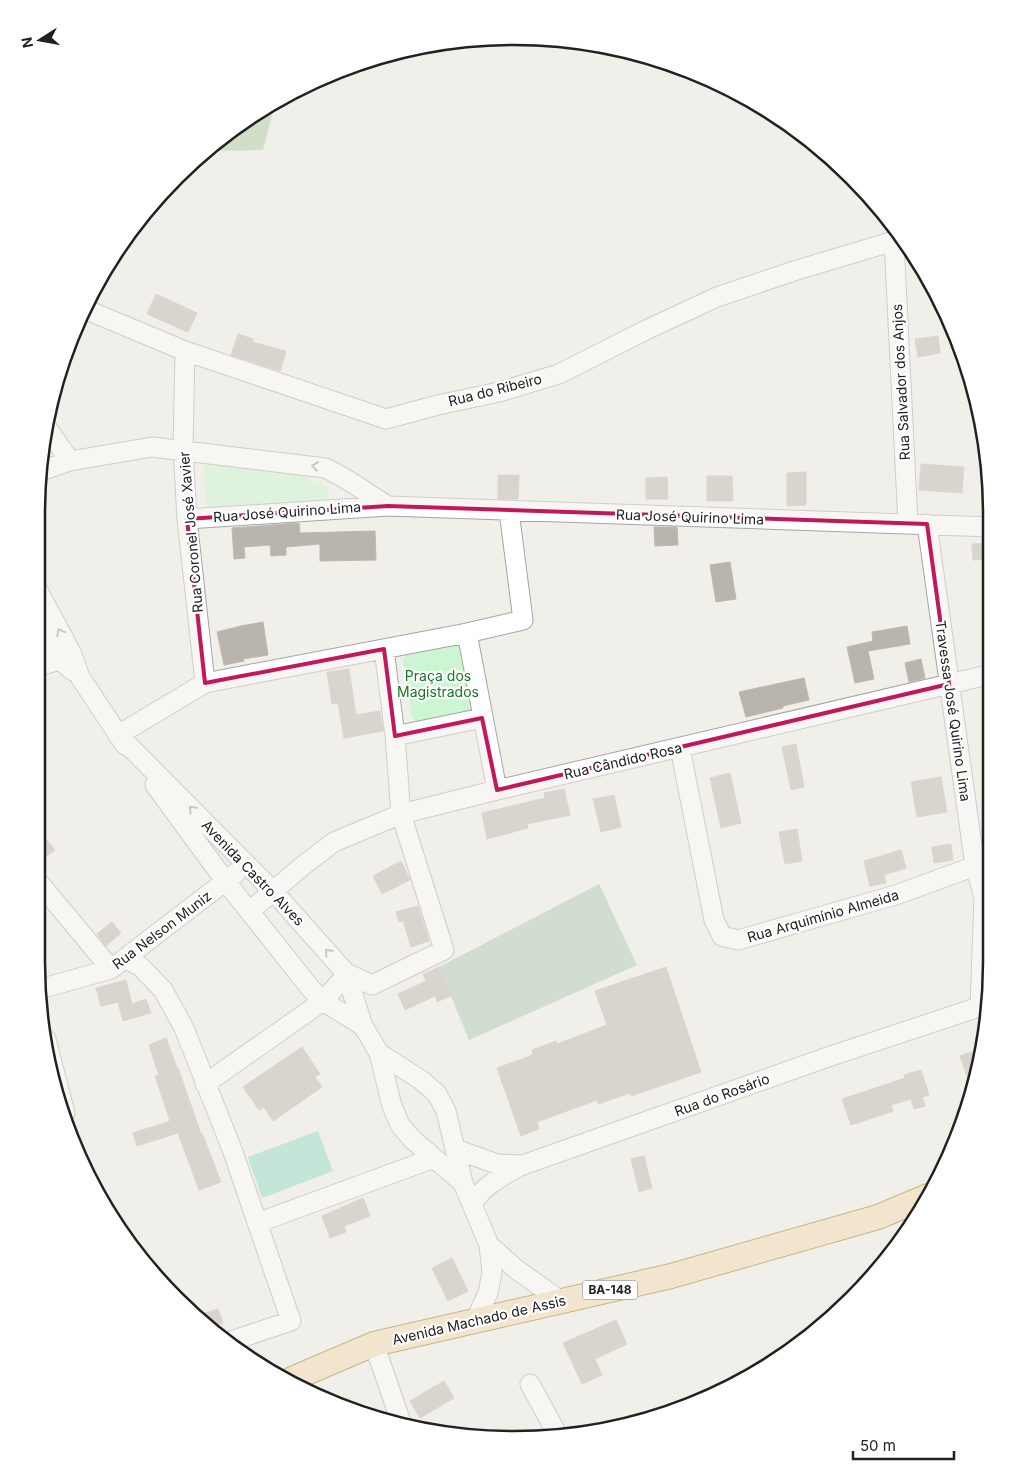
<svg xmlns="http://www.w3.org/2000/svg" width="1028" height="1476" viewBox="0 0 1028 1476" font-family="Inter,sans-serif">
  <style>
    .forest { fill: #abcca1 }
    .cemetery { fill: #acc8b2 }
    .park { fill: #cbf6d1 }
    .pitch { fill: #8ed9c1 }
    .building { fill: #bab4ae; stroke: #c1b7ac }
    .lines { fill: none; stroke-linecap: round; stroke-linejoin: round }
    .minor-casing { stroke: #a5a5a5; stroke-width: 21 }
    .major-casing { stroke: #92700d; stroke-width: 26 }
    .minor { stroke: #fff; stroke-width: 19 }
    .major { stroke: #f5daaa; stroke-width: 24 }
    .oneway { stroke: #9b9b9b }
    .marked { fill: none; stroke: #c2185b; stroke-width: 4; stroke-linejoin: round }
    .labels { text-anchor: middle; stroke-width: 4.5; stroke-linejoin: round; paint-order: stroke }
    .shield { fill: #fff; stroke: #646464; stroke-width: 1 }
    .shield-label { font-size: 12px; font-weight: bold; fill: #212121 }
    .street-label { font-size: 14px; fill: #212121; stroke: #fff }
    .park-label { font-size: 14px; fill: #157925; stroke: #fff }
    .rim { fill: none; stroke: #212121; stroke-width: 2.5 }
  </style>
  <rect width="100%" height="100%" fill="#f1efe9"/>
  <path class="forest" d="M275,103L263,150L216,151L211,147L249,117Z"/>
  <path class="cemetery" d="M599,884L637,965L469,1040L439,967Z"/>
  <path class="park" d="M204,462L293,472L328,487L327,506L206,511Z
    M458,643L463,652L475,705L472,712L417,722L412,718L403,660L407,653Z"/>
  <path class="pitch" d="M318,1131L333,1171L262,1198L248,1157Z"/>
  <path class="building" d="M156,294L197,313L188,332L147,314Z
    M238,334L253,339L252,342L286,351L280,371L231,355Z
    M938,336L940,353L918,357L915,339Z
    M921,464L964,467L962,493L919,490Z
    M806,472V505L787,506V473Z
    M498,475H519L518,499H498Z
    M707,476H732L733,501H707Z
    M667,477L668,499H646V478Z
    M299,523L300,533L375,531L376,560L320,561V544L286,547V555L271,556L270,545L244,547L245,558L234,559L232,528Z
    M654,527H677L678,545L655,546Z
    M989,543L990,559L973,560L972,544Z
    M730,562L736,599L716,602L710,565Z
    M263,622L268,655L243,659L244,661L224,665L217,632L241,626Z
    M907,626L910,644L868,651L874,679L855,683L847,647L873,641L872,632Z
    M921,659L925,678L909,682L905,663Z
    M349,669L356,715L380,711L383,731L344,738L338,703L332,704L327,672Z
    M804,678L809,700L783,706V708L746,717L739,692Z
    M796,744L804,787L791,790L782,747Z
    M730,773L741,823L721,828L710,778Z
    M941,777L947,812L917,817L911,782Z
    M564,789L570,815L527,824L528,828L487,839L482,813L545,798L544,793Z
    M614,795L621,827L601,832L593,799Z
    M797,829L802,861L785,864L779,832Z
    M47,840L55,850L36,864V848Z
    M951,844L953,860L934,863L932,847Z
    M901,850L906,868L884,875L886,883L870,886L864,861Z
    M401,861L410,880L382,894L373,876Z
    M418,906L429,941L411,947L403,921L399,922L396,912Z
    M112,922L121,933L106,946L97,934Z
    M439,967L452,995L437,1002L435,996L405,1010L398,994L426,981L423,974Z
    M666,967L701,1072L631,1096L630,1093L598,1104L597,1100L537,1122L539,1129L521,1136L497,1068L533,1055L532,1050L556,1041L557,1044L607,1025L595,991Z
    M126,980L132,1004L146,999L151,1013L123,1021L118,1002L101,1006L96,988Z
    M166,1038L177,1068H178L201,1134L202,1133L221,1182L199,1190L178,1133L137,1146L133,1133L170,1121L155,1076L159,1075L149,1045Z
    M302,1047L320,1074L315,1077L322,1087L273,1121L264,1107L259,1110L243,1087Z
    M980,1049L982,1056L972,1091L960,1056Z
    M921,1070L929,1095L922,1097L925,1106L914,1109L911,1099L891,1105L893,1111L851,1125L842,1099L905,1078L904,1075Z
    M644,1156L652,1188L639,1192L631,1159Z
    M363,1198L370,1216L344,1226L346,1232L330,1238L322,1216Z
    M452,1258L468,1291L448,1301L432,1268Z
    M218,1309L223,1323L208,1327L195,1316Z
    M616,1320L627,1344L595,1359L602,1375L582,1384L563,1343Z
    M444,1381L454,1398L420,1418L410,1401Z"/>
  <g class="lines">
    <g class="minor-casing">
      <path id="minor" d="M894,241L908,524
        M87,310L185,351L386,419L438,405L499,392L559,374L646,330L717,297L794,271L897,240
        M185,351L183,449L187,519L205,683
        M45,425L70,461
        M40,471L70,461L152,447L325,468C348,478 366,493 388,506
        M187,519L388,506L992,527
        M927,524L975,866L984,897
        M36,587L71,652L80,677L125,745
        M36,619L60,660L73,671
        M467,633L497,790
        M36,667L60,660L69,653
        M118,735L273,891L346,973L363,1026L379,1053L392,1106L400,1125L412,1139L463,1183
        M118,735L205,683L467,633L523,620L509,511
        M395,736L482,718
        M680,748L714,920L722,936L738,940L896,895L975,866L992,858
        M155,785L226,882L311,989L323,1001L363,1026
        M36,879L111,969
        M250,911L300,868L334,842L401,814L497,790L992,674
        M126,959L140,966L163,990L184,1028L233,1152L291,1321L231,1341
        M40,989L111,969L236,873
        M980,1007L984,897L992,913
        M46,1039L65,1113
        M379,1053L421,1080L437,1094L446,1111L463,1183L489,1245L492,1273L488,1293L475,1321
        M205,1084L323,1001L341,981L346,973L372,985L444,950L401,814L395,736L384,649
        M455,1149L497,1164L523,1165L825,1058L988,1004
        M472,1204C484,1185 502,1176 522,1165
        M257,1223L434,1158
        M489,1245L516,1269L562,1302
        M374,1344L401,1422
        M530,1384L556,1432"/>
    </g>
    <g class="major-casing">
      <path id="major" d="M292,1379L374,1344L671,1276L878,1217L928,1196"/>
    </g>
    <use href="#minor" class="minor"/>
    <use href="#major" class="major"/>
  </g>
  <defs><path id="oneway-chevron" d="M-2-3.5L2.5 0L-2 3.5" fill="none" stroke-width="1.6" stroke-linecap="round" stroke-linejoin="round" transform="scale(1.25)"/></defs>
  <g class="oneway">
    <use href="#oneway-chevron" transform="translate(315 466) rotate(-172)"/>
    <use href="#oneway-chevron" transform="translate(60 632) rotate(-118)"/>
    <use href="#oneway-chevron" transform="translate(192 809) rotate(-135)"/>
    <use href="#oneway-chevron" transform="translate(328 952) rotate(-132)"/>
  </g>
  <path d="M0 0H1028V1476H0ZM388,506L927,524L949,684L497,790L482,718L395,736L384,649L205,683L187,519Z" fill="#f1efe9" fill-opacity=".55" fill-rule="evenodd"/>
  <path class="marked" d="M388,506L927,524L949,684L497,790L482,718L395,736L384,649L205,683L187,519Z"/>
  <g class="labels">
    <rect class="shield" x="582.5" y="1280.5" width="55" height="19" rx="4"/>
    <g class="shield-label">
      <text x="610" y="1294">BA-148</text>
    </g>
    <g class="street-label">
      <text transform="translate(901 382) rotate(-93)" y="5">Rua Salvador dos Anjos</text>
      <text transform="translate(495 390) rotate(-14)" y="5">Rua do Ribeiro</text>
      <text transform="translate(287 512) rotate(-4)" y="5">Rua José Quirino Lima</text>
      <text transform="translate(690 517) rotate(2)" y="5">Rua José Quirino Lima</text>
      <text transform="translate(191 532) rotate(-95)" y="5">Rua Coronel José Xavier</text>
      <text transform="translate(953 711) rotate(82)" y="5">Travessa José Quirino Lima</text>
      <text transform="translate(623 761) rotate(-13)" y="5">Rua Cândido Rosa</text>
      <text transform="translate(253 873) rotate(46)" y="5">Avenida Castro Alves</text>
      <text transform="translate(823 916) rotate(-16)" y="5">Rua Arquimínio Almeida</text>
      <text transform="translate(162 930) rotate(-37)" y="5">Rua Nelson Muniz</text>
      <text transform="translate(722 1095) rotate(-20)" y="5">Rua do Rosário</text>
      <text transform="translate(479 1320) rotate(-13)" y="5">Avenida Machado de Assis</text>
    </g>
    <g class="park-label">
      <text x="438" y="681">Praça dos<tspan x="438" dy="16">Magistrados</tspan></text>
    </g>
  </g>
  <path d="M0 0H1028V1476H0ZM514 45H514A469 469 0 0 1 983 514V962A469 469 0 0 1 514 1431H514A469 469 0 0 1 45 962V514A469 469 0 0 1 514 45Z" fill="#fff" fill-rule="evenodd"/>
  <path class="rim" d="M514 45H514A469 469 0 0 1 983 514V962A469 469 0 0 1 514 1431H514A469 469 0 0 1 45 962V514A469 469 0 0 1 514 45Z"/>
  <g transform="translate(40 40) rotate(259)" stroke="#ffffff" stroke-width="4" paint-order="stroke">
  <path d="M0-4L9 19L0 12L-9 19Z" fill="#212121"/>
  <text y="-8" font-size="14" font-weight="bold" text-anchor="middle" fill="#212121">N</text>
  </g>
  <path d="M853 1451v8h101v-8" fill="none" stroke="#212121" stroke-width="2.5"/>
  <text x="860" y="1451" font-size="15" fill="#212121" stroke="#ffffff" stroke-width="4" paint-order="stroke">50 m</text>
</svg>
